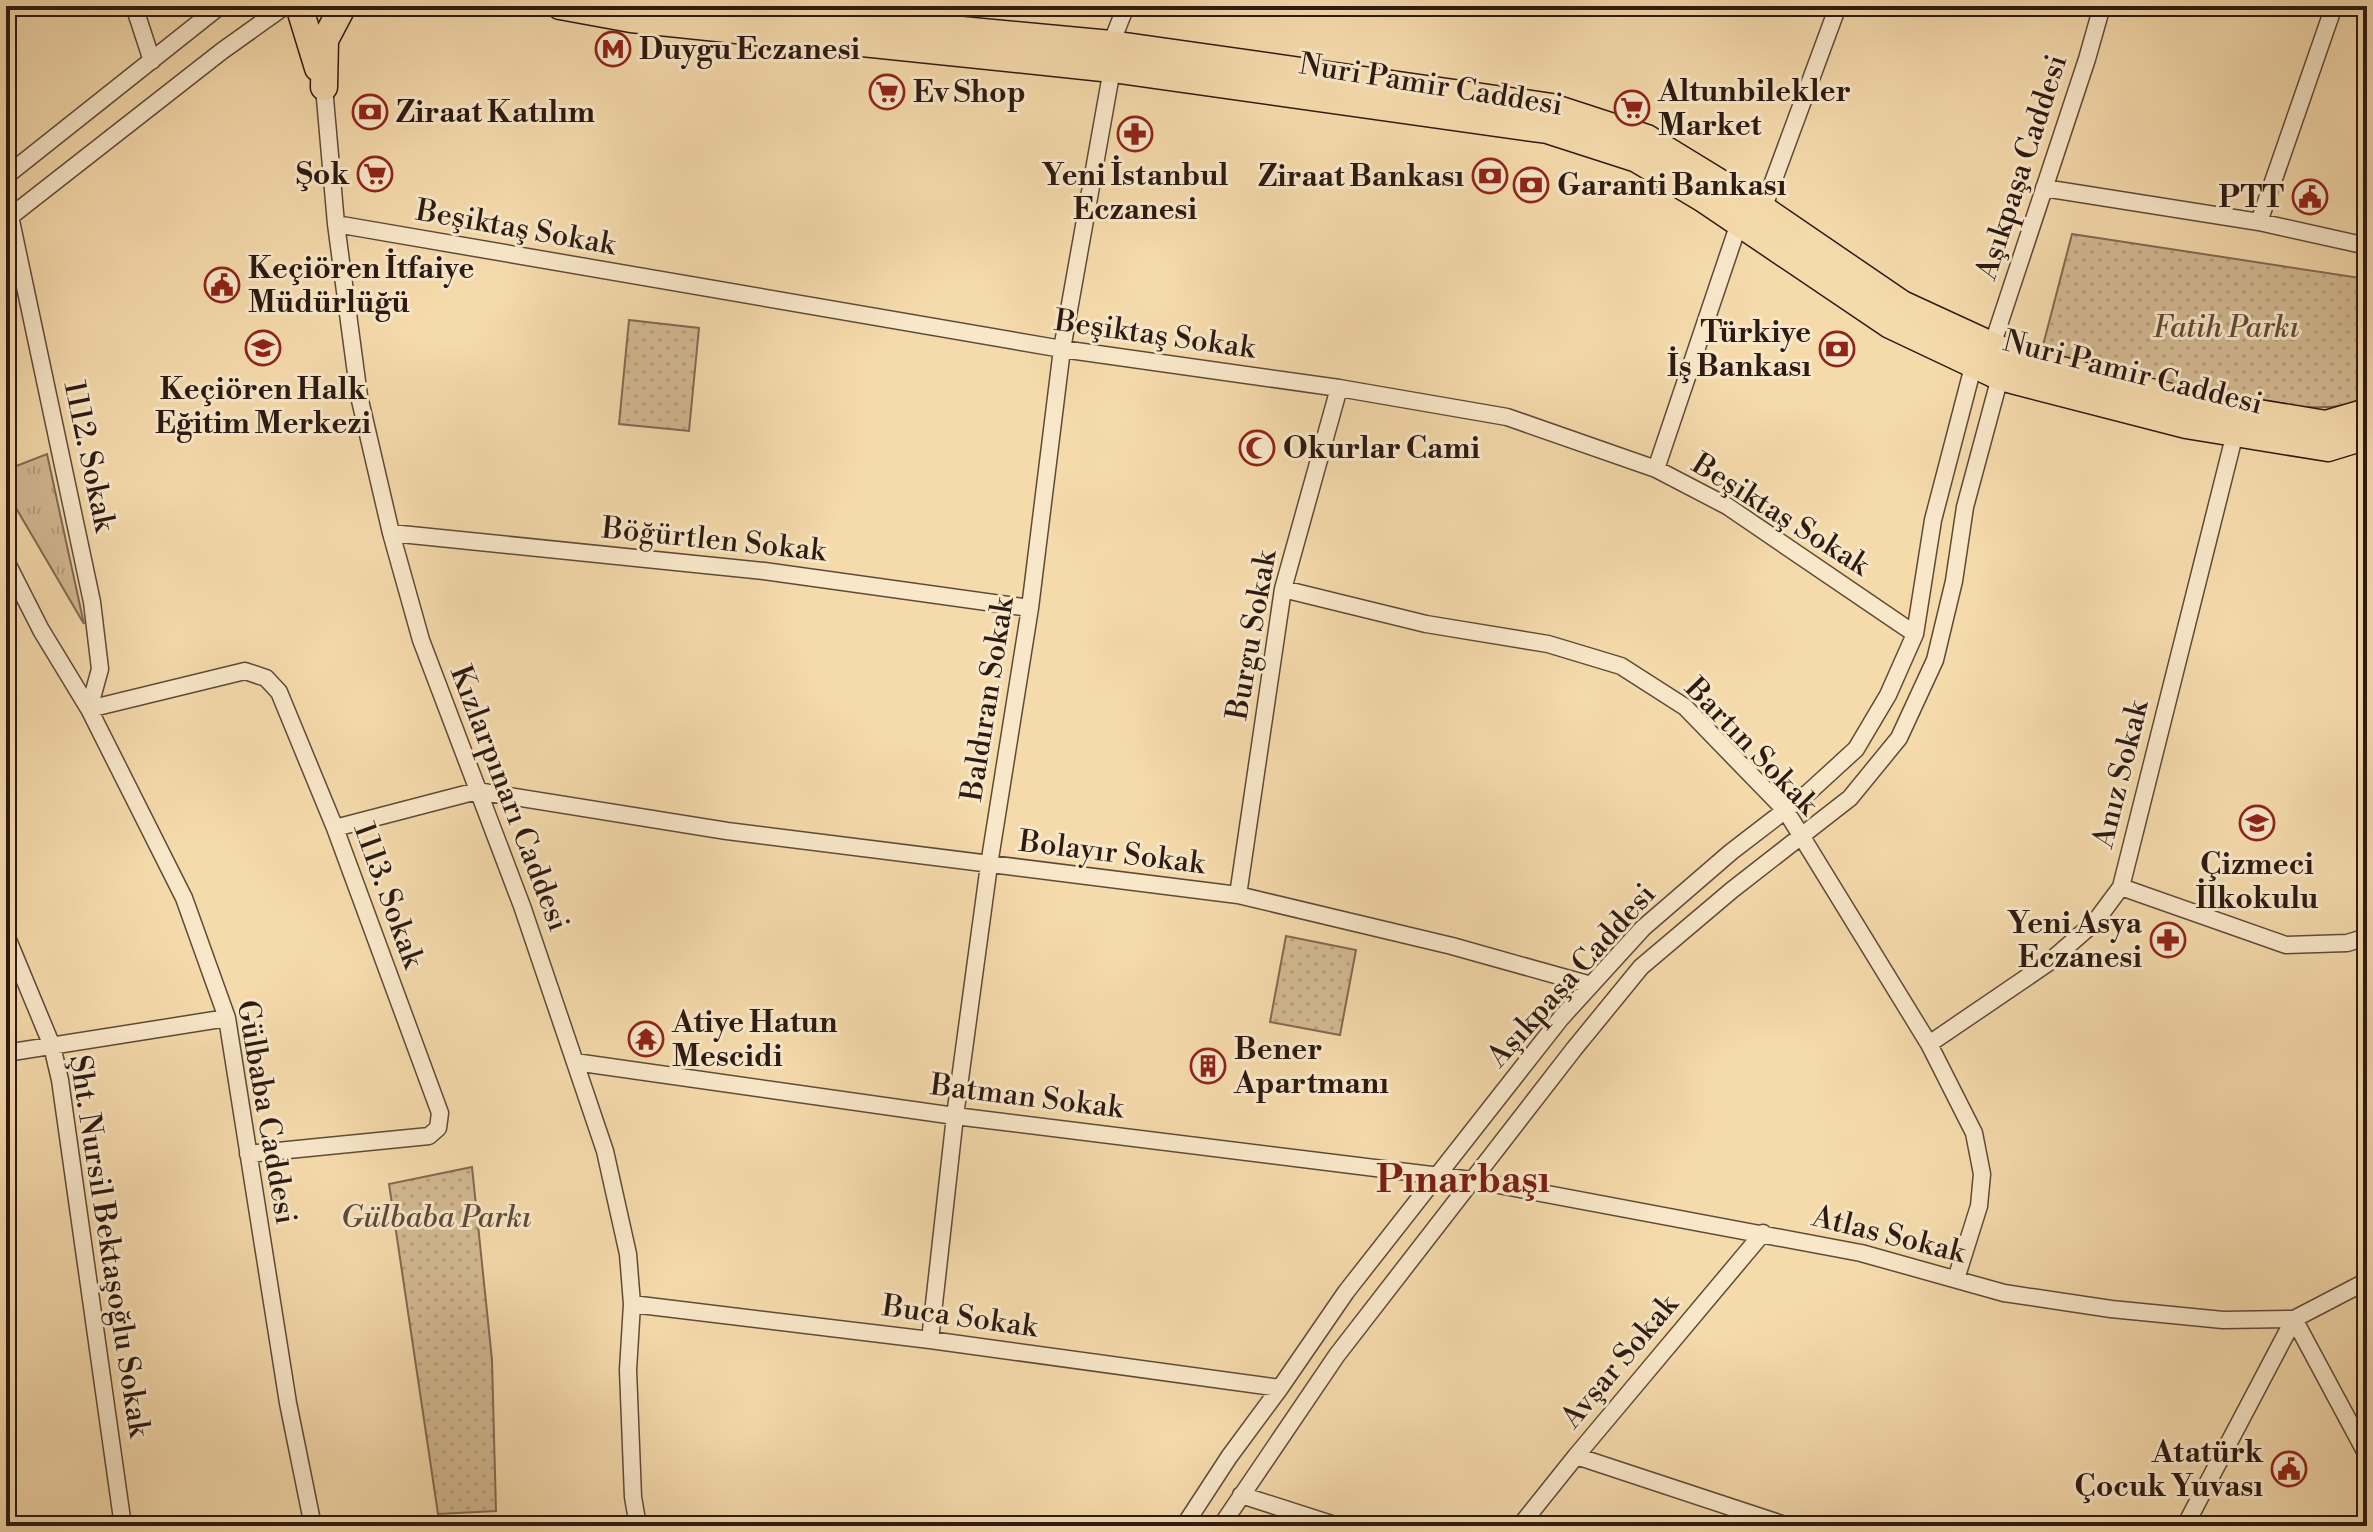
<svg xmlns="http://www.w3.org/2000/svg" width="2373" height="1532" viewBox="0 0 2373 1532" font-family="'Libre Bodoni',serif">
  <style>
    .grass { fill: url(#grass-tufts); stroke: #806a52; stroke-width: 2 }
    .park { fill: url(#park-dots); stroke: #806a52; stroke-width: 2 }
    .lines { fill: none; stroke-linecap: round; stroke-linejoin: round }
    .street-casing { stroke: #5f4a38; stroke-width: 19 }
    .primary-casing { stroke: #2d1a12; stroke-width: 29 }
    .street { stroke: #f8e7c9; stroke-width: 16 }
    .primary { stroke: #f5daac; stroke-width: 26 }
    .labels { text-anchor: middle; stroke-width: 6; stroke-linejoin: round; paint-order: stroke }
    .poi-label { font-size: 30px; font-weight: bold; fill: #2d1a12; stroke: #f8e7c9; text-anchor: start }
    .street-label { font-size: 30px; fill: #2d1a12; stroke: #f8e7c9 }
    .park-label { font-size: 30px; font-style: italic; fill: #5f4a38; stroke: #f8e7c9 }
    .district-label { font-size: 38px; font-weight: bold; fill: #7a1f14; stroke: #f8e7c9 }
  </style>
  <defs>
    <pattern id="grass-tufts" width="24" height="20" patternUnits="userSpaceOnUse" patternTransform="scale(2)"><rect width="24" height="20" fill="#d3b992"/><path d="M3 7l-1-3M5 7V3M7 7l1-3M15 17l-1-3M17 17v-4M19 17l1-3" fill="none" stroke="#b59e7d"/></pattern>
    <pattern id="park-dots" width="8" height="8" patternUnits="userSpaceOnUse" patternTransform="scale(2)"><rect width="8" height="8" fill="#d3b992"/><path d="M2 2h.1M6 6h.1" fill="none" stroke="#b59e7d" stroke-width="1.8" stroke-linecap="round"/></pattern>
  </defs>
  <rect width="100%" height="100%" fill="#f5daac"/>
  <filter id="stains"><feTurbulence type="fractalNoise" baseFrequency=".0025" numOctaves="4"/><feColorMatrix values="0 0 0 0 .2 0 0 0 0 .09 0 0 0 0 .02 0 0 0 .5 -.17"/></filter>
  <radialGradient id="worn" r=".72"><stop offset=".6" stop-color="#630" stop-opacity="0"/><stop offset="1" stop-color="#630" stop-opacity=".3"/></radialGradient>
  <path class="grass" d="M47,454L84,624L6,491V470Z"/>
  <path class="park" d="M2072,234L2367,279V400C2330,413 2290,406 2251,400C2180,390 2111,370 2041,353Z
    M629,320L699,328L689,431L619,424Z
    M1286,936L1356,950L1340,1035L1270,1022Z
    M472,1167L492,1360L496,1511L438,1514L389,1184Z"/>
  <g class="lines">
    <g class="street-casing">
      <path id="street" d="M134,6L152,61
        M1111,44L1126,6
        M324,87L336,224L359,396L391,533L421,640L522,906L605,1151L628,1254L632,1304L628,1370L633,1497L638,1526
        M6,176L220,6
        M2044,188L2259,222L2367,246
        M1763,209L1838,6
        M10,216L92,602L100,669L89,709L245,671L266,678L279,692L335,828L440,1113L438,1128L429,1136L248,1154
        M6,220L222,51L285,6
        M2259,222L2334,6
        M336,224L1062,349L1339,388L1507,417L1656,469L1727,506L1915,634
        M1992,346L2087,59L2102,6
        M1656,469L1739,223
        M391,533L764,571L1030,608
        M6,561L41,630L89,709L184,898L227,1018L288,1403L313,1526
        M1283,589L1426,624L1548,644L1621,666L1685,707L1786,811L1929,1044L1974,1133L1982,1174L1979,1206L1956,1279
        M335,828L477,791L727,831L1238,895L1452,946L1591,985
        M2121,887L2286,945L2347,943L2367,937
        M1238,895L1283,589L1339,388
        M6,935L52,1046L60,1080L123,1526
        M1929,1044L2048,963L2095,922L2121,887L2235,433
        M6,1053L227,1018
        M575,1062L955,1116L1472,1180L1861,1253L2004,1293L2111,1309L2223,1320L2294,1319L2367,1281
        M632,1304L930,1340L1280,1388
        M2294,1319L2367,1455
        M930,1340L955,1116L989,865L1030,608L1062,349L1112,69
        M1576,1456L1788,1526
        M1241,1495L1338,1526
        M1184,1526L1229,1457L1280,1388L1346,1292L1561,1018L1643,928L1731,852L1809,792L1856,749L1888,695L1915,634L1933,520L1974,363
        M1221,1526L1337,1355L1574,1049L1641,967L1732,890L1850,798L1899,738L1935,660L1954,581L1965,507L2000,377
        M1520,1526L1576,1456L1763,1233
        M2185,1526L2294,1319"/>
    </g>
    <g class="primary-casing">
      <path id="primary" d="M299,6L318,68
        M560,6L631,19L1112,69L1547,130L1637,159L1702,198L1890,325L2000,377L2186,425L2328,448L2367,436
        M707,6L1111,44L1552,107L1647,138L1763,209L1902,304L2028,362L2191,402L2326,424L2367,412
        M324,87L325,40L343,6"/>
    </g>
    <use href="#street" class="street"/>
    <use href="#primary" class="primary"/>
  </g>
  <defs>
    <g id="metro-ring" transform="scale(1.8)"><circle r="9.5" fill="#f8e7c9" stroke="#8f2418" stroke-width="1.5"/><path d="M-5.5 5V-5H-3L0 0L3-5H5.5V5H3V-.5L0 4L-3-.5V5Z" fill="#8f2418"/></g>
    <g id="supermarket-ring" transform="scale(1.8)"><circle r="9.5" fill="#f8e7c9" stroke="#8f2418" stroke-width="1.5"/><path d="M-6-5.5h2.5l.6 2H6L4.5 2H-2.5L-4.4-4H-6ZM-1.5 3.2a1.3 1.3 0 1 0 .1 0ZM3 3.2a1.3 1.3 0 1 0 .1 0Z" fill="#8f2418"/></g>
    <g id="bank-ring" transform="scale(1.8)"><circle r="9.5" fill="#f8e7c9" stroke="#8f2418" stroke-width="1.5"/><path d="M-6-4H6V4H-6ZM0-2.3a2.3 2.3 0 1 0 0 4.6a2.3 2.3 0 1 0 0-4.6Z" fill="#8f2418"/></g>
    <g id="pharmacy-ring" transform="scale(1.8)"><circle r="9.5" fill="#f8e7c9" stroke="#8f2418" stroke-width="1.5"/><path d="M-2-6h4v4h4v4h-4v4h-4v-4h-4v-4h4Z" fill="#8f2418"/></g>
    <g id="civic-ring" transform="scale(1.8)"><circle r="9.5" fill="#f8e7c9" stroke="#8f2418" stroke-width="1.5"/><path d="M-.6-6.5H3V-4.5H.6V-3L4-1V1h2V6H-6V1h2V-1L-.6-3ZM-1.2 2.5V6h2.4V2.5Z" fill="#8f2418"/></g>
    <g id="school-ring" transform="scale(1.8)"><circle r="9.5" fill="#f8e7c9" stroke="#8f2418" stroke-width="1.5"/><path d="M0-5L7-2L0 1L-7-2ZM-4 1L0 2.5L4 1V4Q0 6-4 4Z" fill="#8f2418"/></g>
    <g id="mosque-ring" transform="scale(1.8)"><circle r="9.5" fill="#f8e7c9" stroke="#8f2418" stroke-width="1.5"/><path d="M3.5-4.9A6 6 0 1 0 3.5 4.9A5 5 0 1 1 3.5-4.9Z" fill="#8f2418"/></g>
    <g id="temple-ring" transform="scale(1.8)"><circle r="9.5" fill="#f8e7c9" stroke="#8f2418" stroke-width="1.5"/><path d="M0-6L5-2H3V0L6.5 2.5H4V6H1.5V3h-3V6H-4V2.5H-6.5L-3 0V-2H-5Z" fill="#8f2418"/></g>
    <g id="building-ring" transform="scale(1.8)"><circle r="9.5" fill="#f8e7c9" stroke="#8f2418" stroke-width="1.5"/><path d="M-4-6H4V6H1V3H-1V6H-4ZM-2.5-4.3h1.7v1.8h-1.7ZM.8-4.3h1.7v1.8H.8ZM-2.5-1h1.7V.8h-1.7ZM.8-1h1.7V.8H.8Z" fill="#8f2418"/></g>
  </defs>
  <g fill-rule="evenodd">
    <use href="#metro-ring" x="613" y="49"/>
    <use href="#supermarket-ring" x="887" y="92"/>
    <use href="#supermarket-ring" x="1632" y="108"/>
    <use href="#bank-ring" x="370" y="112"/>
    <use href="#pharmacy-ring" x="1135" y="134"/>
    <use href="#supermarket-ring" x="375" y="174"/>
    <use href="#bank-ring" x="1490" y="176"/>
    <use href="#bank-ring" x="1531" y="185"/>
    <use href="#civic-ring" x="2310" y="197"/>
    <use href="#civic-ring" x="222" y="285"/>
    <use href="#school-ring" x="263" y="348"/>
    <use href="#bank-ring" x="1837" y="349"/>
    <use href="#mosque-ring" x="1257" y="448"/>
    <use href="#school-ring" x="2257" y="823"/>
    <use href="#pharmacy-ring" x="2168" y="940"/>
    <use href="#temple-ring" x="646" y="1039"/>
    <use href="#building-ring" x="1208" y="1066"/>
    <use href="#civic-ring" x="2289" y="1469"/>
  </g>
  <g class="labels">
    <g class="poi-label">
      <text x="639" y="59">Duygu Eczanesi</text>
      <text x="1658" y="101">Altunbilekler<tspan x="1658" dy="34">Market</tspan></text>
      <text x="913" y="102">Ev Shop</text>
      <text x="396" y="122">Ziraat Katılım</text>
      <text x="349" y="184" text-anchor="end">Şok</text>
      <text x="1135" y="185" text-anchor="middle">Yeni İstanbul<tspan x="1135" dy="34">Eczanesi</tspan></text>
      <text x="1464" y="186" text-anchor="end">Ziraat Bankası</text>
      <text x="1557" y="195">Garanti Bankası</text>
      <text x="2284" y="207" text-anchor="end">PTT</text>
      <text x="248" y="278">Keçiören İtfaiye<tspan x="248" dy="34">Müdürlüğü</tspan></text>
      <text x="1811" y="342" text-anchor="end">Türkiye<tspan x="1811" dy="34">İş Bankası</tspan></text>
      <text x="263" y="399" text-anchor="middle">Keçiören Halk<tspan x="263" dy="34">Eğitim Merkezi</tspan></text>
      <text x="1283" y="458">Okurlar Cami</text>
      <text x="2257" y="874" text-anchor="middle">Çizmeci<tspan x="2257" dy="34">İlkokulu</tspan></text>
      <text x="2142" y="933" text-anchor="end">Yeni Asya<tspan x="2142" dy="34">Eczanesi</tspan></text>
      <text x="672" y="1032">Atiye Hatun<tspan x="672" dy="34">Mescidi</tspan></text>
      <text x="1234" y="1059">Bener<tspan x="1234" dy="34">Apartmanı</tspan></text>
      <text x="2263" y="1462" text-anchor="end">Atatürk<tspan x="2263" dy="34">Çocuk Yuvası</tspan></text>
    </g>
    <g class="street-label">
      <text transform="translate(1431 84) rotate(9)" y="10">Nuri Pamir Caddesi</text>
      <text transform="translate(2021 167) rotate(-72)" y="10">Aşıkpaşa Caddesi</text>
      <text transform="translate(516 227) rotate(10)" y="10">Beşiktaş Sokak</text>
      <text transform="translate(1155 334) rotate(8)" y="10">Beşiktaş Sokak</text>
      <text transform="translate(2133 372) rotate(14)" y="10">Nuri Pamir Caddesi</text>
      <text transform="translate(90 456) rotate(78)" y="10">1112. Sokak</text>
      <text transform="translate(1781 514) rotate(32)" y="10">Beşiktaş Sokak</text>
      <text transform="translate(714 539) rotate(6)" y="10">Böğürtlen Sokak</text>
      <text transform="translate(1251 635) rotate(-80)" y="10">Burgu Sokak</text>
      <text transform="translate(987 699) rotate(-81)" y="10">Baldıran Sokak</text>
      <text transform="translate(1752 746) rotate(46)" y="10">Bartın Sokak</text>
      <text transform="translate(2120 774) rotate(-76)" y="10">Anız Sokak</text>
      <text transform="translate(510 798) rotate(69)" y="10">Kızlarpınarı Caddesi</text>
      <text transform="translate(1112 852) rotate(7)" y="10">Bolayır Sokak</text>
      <text transform="translate(389 895) rotate(70)" y="10">1113. Sokak</text>
      <text transform="translate(1571 975) rotate(-48)" y="10">Aşıkpaşa Caddesi</text>
      <text transform="translate(1027 1096) rotate(7)" y="10">Batman Sokak</text>
      <text transform="translate(267 1112) rotate(80)" y="10">Gülbaba Caddesi</text>
      <text transform="translate(1889 1234) rotate(14)" y="10">Atlas Sokak</text>
      <text transform="translate(110 1246) rotate(81)" y="10">Şht. Nursil Bektaşoğlu Sokak</text>
      <text transform="translate(960 1316) rotate(8)" y="10">Buca Sokak</text>
      <text transform="translate(1619 1361) rotate(-50)" y="10">Avşar Sokak</text>
    </g>
    <g class="park-label">
      <text x="2226" y="337">Fatih Parkı</text>
      <text x="436" y="1227">Gülbaba Parkı</text>
    </g>
    <g class="district-label">
      <text x="1463" y="1192">Pınarbaşı</text>
    </g>
  </g>
  <rect width="2373" height="1532" fill="none" stroke="#f5daac" stroke-width="32"/>
  <rect x="8" y="8" width="2357" height="1516" fill="none" stroke="#2d1a12" stroke-width="4"/>
  <rect x="16" y="16" width="2341" height="1500" fill="none" stroke="#2d1a12" stroke-width="2"/>
  <rect width="100%" height="100%" filter="url(#stains)"/>
  <rect width="100%" height="100%" fill="url(#worn)"/>
</svg>
